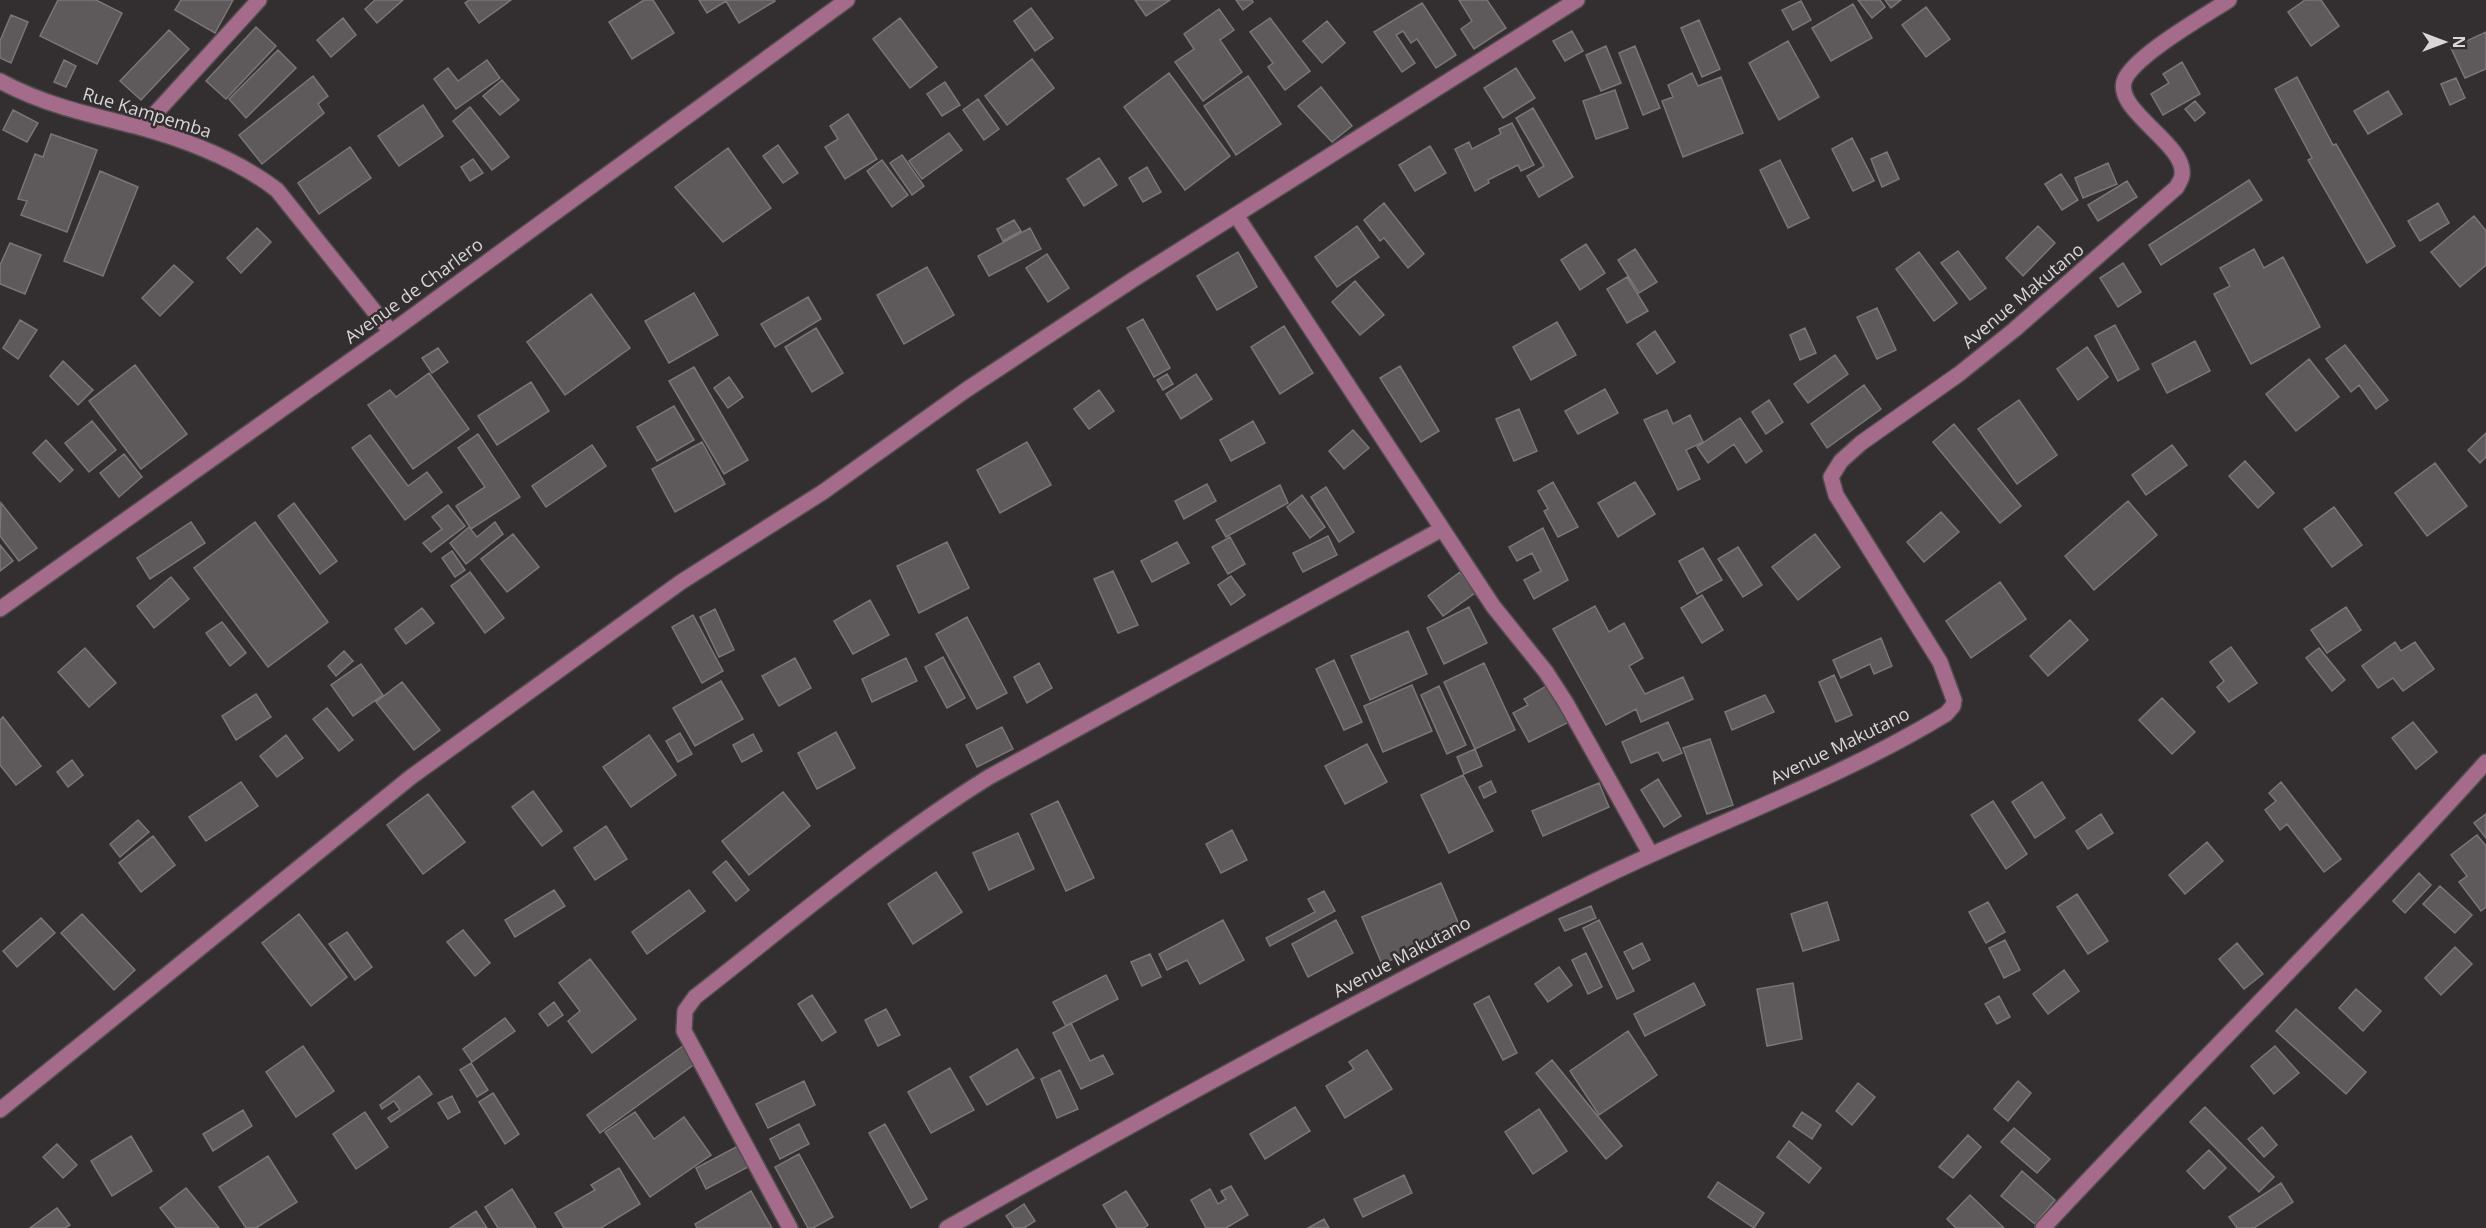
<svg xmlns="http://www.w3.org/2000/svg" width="2486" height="1228" viewBox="0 0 2486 1228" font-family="'Open Sans',sans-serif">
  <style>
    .building { fill: #5e595b; stroke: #7a7678; stroke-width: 1.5 }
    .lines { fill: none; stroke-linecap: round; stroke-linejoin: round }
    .minor-casing { stroke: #514d4f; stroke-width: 18 }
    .minor { stroke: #a56b8a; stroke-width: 15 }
    .labels { text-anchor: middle; stroke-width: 5; stroke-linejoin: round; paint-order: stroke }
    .street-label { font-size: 18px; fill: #d8d6d7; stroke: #332f31 }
  </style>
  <rect width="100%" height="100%" fill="#332f31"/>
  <path class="building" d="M58,0H96L122,13L97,64L40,36Z
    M181,0H233L215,33L175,10Z
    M375,0H403L377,23L365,9Z
    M469,0H511L479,23L465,3Z
    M644,0H653L674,33L632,59L609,22Z
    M699,0H774L775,1L739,23L726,1L707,13Z
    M1135,0H1170L1146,16Z
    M1236,0H1252L1253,2L1243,10Z
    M1459,0H1487L1506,28L1474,49L1461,29L1472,21Z
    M1858,0H1880L1885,7L1872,18Z
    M1885,0H1901L1891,8Z
    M2305,0H2321L2339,26L2311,46L2288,12Z
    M1801,1L1811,20L1793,30L1782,10Z
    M1422,3L1456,55L1436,68L1417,39L1411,43L1403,31L1396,35L1415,63L1402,72L1374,32Z
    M1853,4L1872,38L1831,61L1812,28Z
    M1926,7L1950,39L1926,57L1902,25Z
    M1031,8L1053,38L1035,51L1014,21Z
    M1219,9L1234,30L1220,40L1242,72L1203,101L1175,62L1194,49L1184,34Z
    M11,15L28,22L11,63L0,58V41Z
    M343,18L356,35L331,57L317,40Z
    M900,18L937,67L910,88L873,39Z
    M1270,18L1310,71L1285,90L1268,67L1273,63L1250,32Z
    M1699,20L1720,69L1702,77L1681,28Z
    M1327,21L1345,43L1322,63L1303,41Z
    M256,27L276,46L226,99L206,81Z
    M169,30L189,49L141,100L120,81Z
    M1572,31L1583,51L1565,61L1553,41Z
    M2486,32V69L2465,78L2451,48Z
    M1788,41L1819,97L1779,120L1749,63Z
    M1606,46L1621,83L1601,91L1586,55Z
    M1635,46L1660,108L1643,115L1619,53Z
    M278,50L296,68L246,118L229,99Z
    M1032,59L1054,88L1007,125L985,96Z
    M64,60L76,66L66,87L54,82Z
    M487,60L500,78L456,109L434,79L448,68L458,81Z
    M2182,62L2200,94L2163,115L2151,94L2169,83L2163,74Z
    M1516,68L1535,98L1503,118L1484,88Z
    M1169,73L1230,156L1185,190L1124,107Z
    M1692,73L1698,86L1721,77L1743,133L1683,157L1662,101L1673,97L1668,85Z
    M313,76L328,96L318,104L324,113L262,164L239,135Z
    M1248,76L1281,124L1236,155L1204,106Z
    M2297,77L2333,145L2336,144L2395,246L2367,263L2308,160L2312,158L2275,89Z
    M2456,78L2465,98L2450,105L2441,84Z
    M502,80L519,100L500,115L483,96Z
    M945,82L960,105L942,116L927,94Z
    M1321,87L1352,126L1332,142L1298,106Z
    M1615,90L1628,128L1596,139L1583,101Z
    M2388,91L2402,114L2368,134L2354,111Z
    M978,99L999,129L984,140L963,110Z
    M2195,101L2205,113L2195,121L2185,109Z
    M423,105L443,136L399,166L378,136Z
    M470,107L509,157L492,170L453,121Z
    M1533,108L1573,177L1539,197L1527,176L1544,166L1516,118Z
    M13,110L38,123L27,142L3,130Z
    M848,114L877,159L845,179L825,147L838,139L830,126Z
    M1512,123L1534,165L1521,171L1518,165L1488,180L1489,183L1475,191L1455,149L1469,142L1472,149L1501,134L1499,129Z
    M949,133L962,150L922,179L909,161Z
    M51,134L97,150L67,232L21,215L27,201L18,199L35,154L43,157Z
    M1852,138L1874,181L1853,191L1832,149Z
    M778,145L798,173L783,183L763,156Z
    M1430,146L1446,173L1415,191L1399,165Z
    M350,147L371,178L319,214L298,183Z
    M728,148L771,208L723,242L675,187Z
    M1887,152L1899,179L1882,187L1871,159Z
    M902,155L924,186L912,195L890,163Z
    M1099,158L1117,185L1084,206L1067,179Z
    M473,159L483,173L470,181L461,167Z
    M882,160L908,195L892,207L867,171Z
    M1780,160L1809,218L1788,228L1760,170Z
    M2108,163L2117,184L2083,198L2075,178Z
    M1147,167L1161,192L1143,202L1129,178Z
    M100,171L138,187L103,276L64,261Z
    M2061,174L2078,200L2062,210L2045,184Z
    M2249,180L2262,200L2161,265L2149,245Z
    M2127,181L2137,197L2098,221L2088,205Z
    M1384,203L1424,254L1408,268L1384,238L1380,241L1364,220Z
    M2438,203L2449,223L2420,241L2408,221Z
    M2474,216L2486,231V265L2460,287L2431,252Z
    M1014,220L1021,231L1003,241L997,229Z
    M1357,226L1379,257L1337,287L1315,257Z
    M2038,226L2055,243L2023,276L2006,258Z
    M257,228L271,242L241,273L227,258Z
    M1030,228L1041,249L989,276L978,256Z
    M10,243L41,255L25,294L0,284V265Z
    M1586,244L1605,273L1580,290L1561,260Z
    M1635,249L1657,282L1639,293L1618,260Z
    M2254,249L2264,268L2283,257L2320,327L2251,364L2214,294L2230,286L2220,268Z
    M1958,251L1986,288L1970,300L1941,263Z
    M1238,252L1257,287L1217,310L1197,276Z
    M1919,252L1957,303L1934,321L1896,269Z
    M1047,254L1069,288L1048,302L1026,268Z
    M2123,263L2141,292L2118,307L2100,278Z
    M174,265L193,282L160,316L142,298Z
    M927,267L954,315L904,344L877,295Z
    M1627,277L1648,311L1627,323L1607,289Z
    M1355,281L1384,315L1360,335L1332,302Z
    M694,293L718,335L669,363L645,321Z
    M591,294L630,348L565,395L527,342Z
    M808,297L821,319L775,347L761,324Z
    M1877,308L1896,350L1877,359L1857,317Z
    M1143,319L1170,368L1154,377L1127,328Z
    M20,320L37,330L18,359L3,348Z
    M1557,322L1576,355L1531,380L1513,347Z
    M2115,325L2139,369L2118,381L2095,336Z
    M1284,326L1313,373L1280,394L1251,347Z
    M816,328L843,373L812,392L785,347Z
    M1805,328L1816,353L1800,360L1790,335Z
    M1655,331L1675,362L1657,374L1637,344Z
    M2195,341L2210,371L2167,393L2152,364Z
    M2345,345L2388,400L2376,409L2359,385L2351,392L2326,359Z
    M2087,347L2108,377L2078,400L2057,369Z
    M438,348L448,362L432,373L422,358Z
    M1835,355L1848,374L1808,403L1794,384Z
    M2309,359L2339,397L2296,431L2266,394Z
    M63,361L93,390L78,405L50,376Z
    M135,365L187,434L141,469L89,401Z
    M1400,366L1439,431L1421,442L1380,378Z
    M694,367L748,460L724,474L669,381Z
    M429,373L469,429L413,469L368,405L390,390L396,397Z
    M1167,374L1173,384L1163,390L1157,380Z
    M1196,374L1212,399L1181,419L1166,394Z
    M729,377L743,397L728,408L714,388Z
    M531,382L549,411L497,445L478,416Z
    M1864,385L1881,409L1827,448L1811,424Z
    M1605,389L1618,413L1578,434L1565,411Z
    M1099,390L1114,411L1089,429L1074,409Z
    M1769,400L1783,422L1766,434L1752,412Z
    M2019,400L2057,455L2017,484L1978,429Z
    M674,406L694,440L657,461L637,427Z
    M1519,409L1537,451L1514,461L1496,419Z
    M1667,410L1673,424L1690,415L1703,442L1686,450L1700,479L1678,490L1644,420Z
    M1740,418L1762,451L1746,463L1734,444L1708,463L1697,447Z
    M92,421L116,450L89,472L65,443Z
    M1253,421L1265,443L1231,461L1220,440Z
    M1954,424L2021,506L2000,523L1933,442Z
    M1353,430L1369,448L1344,469L1329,451Z
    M2486,433V457L2480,463L2468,450Z
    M478,434L520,497L471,529L456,506L485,487L458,448Z
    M370,435L408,486L427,472L442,492L405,520L352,448Z
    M46,440L73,470L60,482L33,453Z
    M702,442L725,484L675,512L652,469Z
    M1027,442L1051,485L1000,513L977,470Z
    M592,445L606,466L546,507L532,486Z
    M2172,445L2187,465L2146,495L2132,475Z
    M124,454L142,477L119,497L100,473Z
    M2245,461L2274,493L2258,508L2229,476Z
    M2435,463L2467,506L2427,536L2395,493Z
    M1553,482L1578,527L1558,537L1544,511L1548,509L1538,491Z
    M1635,482L1655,514L1618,537L1598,503Z
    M1207,484L1216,501L1184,519L1175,501Z
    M1280,485L1288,503L1226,537L1216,520Z
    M1326,487L1354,532L1339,542L1311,497Z
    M1302,495L1325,527L1310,538L1287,507Z
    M2128,501L2157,535L2094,590L2065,556Z
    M1,503L37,548L19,561L0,536Z
    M294,503L337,561L320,574L278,516Z
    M448,505L465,526L431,552L423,543L442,529L432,517Z
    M2334,507L2362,545L2332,567L2304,529Z
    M1941,512L1959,532L1924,562L1907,542Z
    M191,522L205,543L150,579L137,558Z
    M255,522L328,622L268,667L194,568Z
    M495,522L503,534L466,564L450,543L469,527L477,537Z
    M1543,528L1568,580L1534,599L1524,580L1541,571L1532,553L1517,561L1509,547Z
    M513,534L539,567L507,592L481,559Z
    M1815,534L1840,567L1798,600L1772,567Z
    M1328,536L1337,555L1303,572L1293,553Z
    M1230,537L1245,564L1228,574L1212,547Z
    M947,542L969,588L919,613L897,566Z
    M1177,542L1189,563L1152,582L1141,561Z
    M0,545L13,561L0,571Z
    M1738,547L1762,585L1743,597L1718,559Z
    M1703,548L1722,580L1697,594L1679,561Z
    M452,551L465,570L455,577L442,558Z
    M1113,571L1138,625L1118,633L1094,579Z
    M470,572L504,618L485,633L451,586Z
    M1460,572L1475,593L1443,616L1428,596Z
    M1231,576L1245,595L1231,605L1218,585Z
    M171,577L189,599L154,628L137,606Z
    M2000,582L2026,619L1971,658L1946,621Z
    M1702,595L1723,630L1702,643L1681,608Z
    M870,600L889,635L853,654L834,621Z
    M1595,606L1609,632L1624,623L1643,658L1629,666L1645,694L1683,677L1693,699L1641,722L1636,709L1606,725L1553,629Z
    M1469,607L1487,643L1444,664L1427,628Z
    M2346,607L2361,630L2327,653L2311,630Z
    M422,608L434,623L406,644L395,629Z
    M715,609L734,650L719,657L700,617Z
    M693,615L723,671L702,683L672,627Z
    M967,617L1007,693L977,709L936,634Z
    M2070,620L2088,640L2048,676L2030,656Z
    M222,622L246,653L230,666L206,633Z
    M1408,631L1427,674L1370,700L1351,656Z
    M1881,638L1892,666L1874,674L1870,664L1841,678L1833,660Z
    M2395,642L2401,651L2415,642L2434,669L2403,691L2393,678L2378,688L2362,666Z
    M2231,647L2257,683L2229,702L2217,687L2224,681L2210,662Z
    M85,648L116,683L89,707L58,672Z
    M2319,648L2345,680L2332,691L2306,658Z
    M344,651L353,661L336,676L328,666Z
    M943,657L965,698L947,708L925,667Z
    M795,658L811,688L779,706L762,676Z
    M906,658L917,681L872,702L862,679Z
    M1334,660L1362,722L1344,730L1316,669Z
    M1039,663L1052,688L1027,703L1014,677Z
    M1484,663L1515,730L1475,749L1444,682Z
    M361,664L383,695L353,716L331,685Z
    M1834,675L1852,715L1836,722L1819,682Z
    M721,681L743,719L695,746L673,708Z
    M402,682L440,730L414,750L376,702Z
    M1412,685L1432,731L1383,752L1364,706Z
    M1548,685L1569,722L1529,742L1513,713L1528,705L1524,699Z
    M1439,686L1466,745L1447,754L1421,695Z
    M256,694L271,717L236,740L222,716Z
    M1765,695L1774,712L1732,730L1725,712Z
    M2162,698L2195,732L2172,754L2139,720Z
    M327,708L353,740L339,751L313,719Z
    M3,717L41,766L16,785L0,765V720Z
    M1668,722L1682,753L1663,761L1658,752L1631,763L1622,742Z
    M2413,722L2437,752L2416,769L2392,738Z
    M1002,727L1013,749L977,767L966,745Z
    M836,732L855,768L817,789L798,753Z
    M680,733L692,754L678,762L666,741Z
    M753,734L762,751L742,762L733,745Z
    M286,735L303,758L277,777L260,756Z
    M649,735L676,775L631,807L603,767Z
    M1710,739L1733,805L1707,814L1683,748Z
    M1367,744L1387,782L1345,804L1325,766Z
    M1475,749L1482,766L1464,774L1457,757Z
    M72,760L83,775L68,787L57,772Z
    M1463,775L1493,831L1449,853L1421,795Z
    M1658,779L1681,816L1664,827L1641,790Z
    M1491,781L1496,792L1484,798L1479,787Z
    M241,782L258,806L206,841L189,817Z
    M2042,782L2065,818L2035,838L2012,802Z
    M2281,782L2341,859L2324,872L2287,824L2280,830L2265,810L2276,801L2269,793Z
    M1599,783L1609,807L1543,836L1532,811Z
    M533,791L562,831L542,846L512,807Z
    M783,792L810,826L749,875L722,841Z
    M428,794L465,842L423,874L387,825Z
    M1058,801L1094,878L1066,891L1031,814Z
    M1993,801L2027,854L2006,869L1971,815Z
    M2101,814L2113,833L2088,849L2076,831Z
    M2486,814V838L2474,823Z
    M138,820L149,832L120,857L110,844Z
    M606,826L627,859L595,880L574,848Z
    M1232,830L1247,860L1221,873L1206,844Z
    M1018,833L1034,869L989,890L973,853Z
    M2477,835L2486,846V907L2481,911L2459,882L2467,876L2451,855Z
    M153,836L175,865L141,892L119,863Z
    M2207,842L2223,861L2185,894L2169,875Z
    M726,861L749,890L736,901L713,872Z
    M936,872L962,912L913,944L888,904Z
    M2419,873L2431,885L2405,913L2393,901Z
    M1441,883L1461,929L1382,964L1362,917Z
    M2440,886L2472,915L2455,933L2423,904Z
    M554,890L565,906L515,937L505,920Z
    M689,890L705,911L647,954L632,932Z
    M1324,891L1335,911L1270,946L1266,938L1315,912L1308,899Z
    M2077,894L2108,941L2088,954L2057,907Z
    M1827,902L1839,940L1803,951L1791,914Z
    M1988,902L2005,932L1986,943L1969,912Z
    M1591,906L1596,918L1565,931L1559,919Z
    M82,914L135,970L114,990L61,933Z
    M299,914L347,977L311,1006L262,943Z
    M41,918L55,933L17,967L3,951Z
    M1223,920L1244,960L1200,984L1187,960L1167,970L1159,954Z
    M1336,920L1353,953L1308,977L1292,944Z
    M1599,920L1634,991L1617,999L1583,928Z
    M463,930L490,963L475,976L447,942Z
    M347,932L372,967L355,980L329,944Z
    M2005,940L2020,970L2004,978L1989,948Z
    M1642,943L1650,960L1633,969L1624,952Z
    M2237,943L2263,974L2244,989L2219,959Z
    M2455,947L2472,964L2441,995L2425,978Z
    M1586,953L1602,987L1588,994L1572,960Z
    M1150,954L1161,977L1142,986L1131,962Z
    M590,959L636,1019L592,1053L568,1021L580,1011L559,983Z
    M1559,967L1572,985L1548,1002L1535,984Z
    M2064,970L2079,991L2048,1014L2033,994Z
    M1106,975L1118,999L1066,1026L1053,1002Z
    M1694,983L1705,1005L1645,1036L1634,1014Z
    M1793,983L1802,1039L1767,1046L1757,989Z
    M2356,989L2381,1011L2363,1031L2339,1008Z
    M812,995L836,1032L822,1041L798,1004Z
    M1489,996L1517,1053L1503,1060L1474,1004Z
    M1999,996L2010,1017L1997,1024L1985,1004Z
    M554,1002L563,1015L548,1026L539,1014Z
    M886,1009L900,1035L878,1046L865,1020Z
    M2296,1009L2366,1072L2346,1094L2276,1031Z
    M505,1018L515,1031L472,1062L463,1049Z
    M1071,1023L1090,1061L1103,1055L1113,1074L1081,1089L1053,1033Z
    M1628,1031L1657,1075L1599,1115L1570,1071Z
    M303,1046L334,1091L296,1117L266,1072Z
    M683,1046L696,1063L600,1133L587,1115Z
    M2275,1046L2299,1073L2274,1094L2251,1066Z
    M1017,1049L1034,1078L987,1105L970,1077Z
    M1367,1050L1392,1089L1345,1118L1326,1086L1354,1069L1349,1062Z
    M1552,1060L1622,1146L1606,1159L1536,1073Z
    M471,1063L488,1090L477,1097L460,1070Z
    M950,1068L974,1110L931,1133L908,1092Z
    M1060,1070L1078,1109L1057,1118L1041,1079Z
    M419,1076L432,1094L391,1122L388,1118L400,1110L394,1101L382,1109L380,1105Z
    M804,1081L815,1105L768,1128L756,1104Z
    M2018,1081L2031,1093L2008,1121L1994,1109Z
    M1858,1083L1875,1097L1852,1125L1836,1111Z
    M493,1093L519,1134L505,1144L479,1102Z
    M452,1096L460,1112L448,1119L438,1103Z
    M1295,1107L1310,1131L1265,1159L1250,1134Z
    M2205,1107L2274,1177L2259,1192L2190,1122Z
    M1539,1109L1567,1151L1533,1174L1505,1132Z
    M243,1110L252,1126L213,1151L203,1134Z
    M365,1112L388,1147L356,1169L333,1134Z
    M635,1112L654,1139L684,1117L711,1155L650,1197L605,1132Z
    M1802,1112L1821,1125L1812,1139L1793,1126Z
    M799,1124L809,1144L780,1159L770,1139Z
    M885,1124L927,1199L911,1208L869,1133Z
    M2262,1127L2277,1145L2264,1157L2248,1139Z
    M2014,1128L2050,1159L2037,1173L2001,1142Z
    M1968,1135L1981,1147L1953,1178L1939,1167Z
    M131,1136L152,1171L112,1196L91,1161Z
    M1789,1141L1821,1168L1809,1183L1777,1157Z
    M57,1144L77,1165L63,1178L43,1157Z
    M738,1146L748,1167L706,1189L696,1168Z
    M2209,1150L2226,1168L2204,1189L2187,1171Z
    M799,1154L833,1217L813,1228H808L775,1167Z
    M268,1156L297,1202L256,1228H246L219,1187Z
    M619,1168L640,1204L601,1228H564L555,1213L595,1190L591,1185Z
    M2022,1171L2055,1200L2035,1224L2001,1196Z
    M1404,1175L1412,1193L1363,1217L1354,1199Z
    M1718,1182L1764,1213L1754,1228L1708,1197Z
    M2281,1183L2293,1202L2254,1228H2237L2229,1217Z
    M1231,1186L1248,1215L1226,1228H1206L1191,1200L1210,1189L1218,1204L1226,1199L1221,1191Z
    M186,1188L219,1228H176L160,1208Z
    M512,1189L536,1228H498L485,1207Z
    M751,1191L772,1228H697L695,1224Z
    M1126,1191L1148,1225L1144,1228H1117L1103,1205Z
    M1970,1195L2004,1228H1956L1947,1219Z
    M1024,1204L1035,1221L1024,1228H1014L1006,1216Z
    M57,1208L70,1225L65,1228H30Z
    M476,1211L487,1228H450Z
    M1324,1219L1329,1228H1308Z"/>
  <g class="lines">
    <g class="minor-casing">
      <path id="minor" d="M0,81C44,105 91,115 139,127C186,140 238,160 277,190L391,332
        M142,128L259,0
        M1236,215L1493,606L1546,672L1566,703L1650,853
        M0,609L391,332L847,0
        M0,1110L411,777L681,582L823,492L966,390L1134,279L1577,0
        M790,1228L684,1031L685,1011L695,997C791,922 885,842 989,777L1442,529
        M947,1228C1159,1109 1371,992 1589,884C1707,825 1833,783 1946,714L1953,706L1954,700L1940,662L1836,495L1831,477L1841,461L1861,443L1959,374L2014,330L2177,187C2178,184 2182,179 2182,175C2187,143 2108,108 2126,77C2141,52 2203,17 2229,0
        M2043,1228C2189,1071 2342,922 2486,762"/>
    </g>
    <use href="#minor" class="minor"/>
  </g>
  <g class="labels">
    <g class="street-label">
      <text transform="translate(147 113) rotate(17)" y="6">Rue Kampemba</text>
      <text transform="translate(414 291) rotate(-36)" y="6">Avenue de Charlero</text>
      <text transform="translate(2023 296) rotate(-40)" y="6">Avenue Makutano</text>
      <text transform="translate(1840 746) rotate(-26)" y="6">Avenue Makutano</text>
      <text transform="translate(1402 957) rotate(-28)" y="6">Avenue Makutano</text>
    </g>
  </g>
  <g transform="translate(2444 42) rotate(90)" stroke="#332f31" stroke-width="4.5" paint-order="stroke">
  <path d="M0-4.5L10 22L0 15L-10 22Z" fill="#d8d6d7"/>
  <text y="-9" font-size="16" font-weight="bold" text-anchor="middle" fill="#d8d6d7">N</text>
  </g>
</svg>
